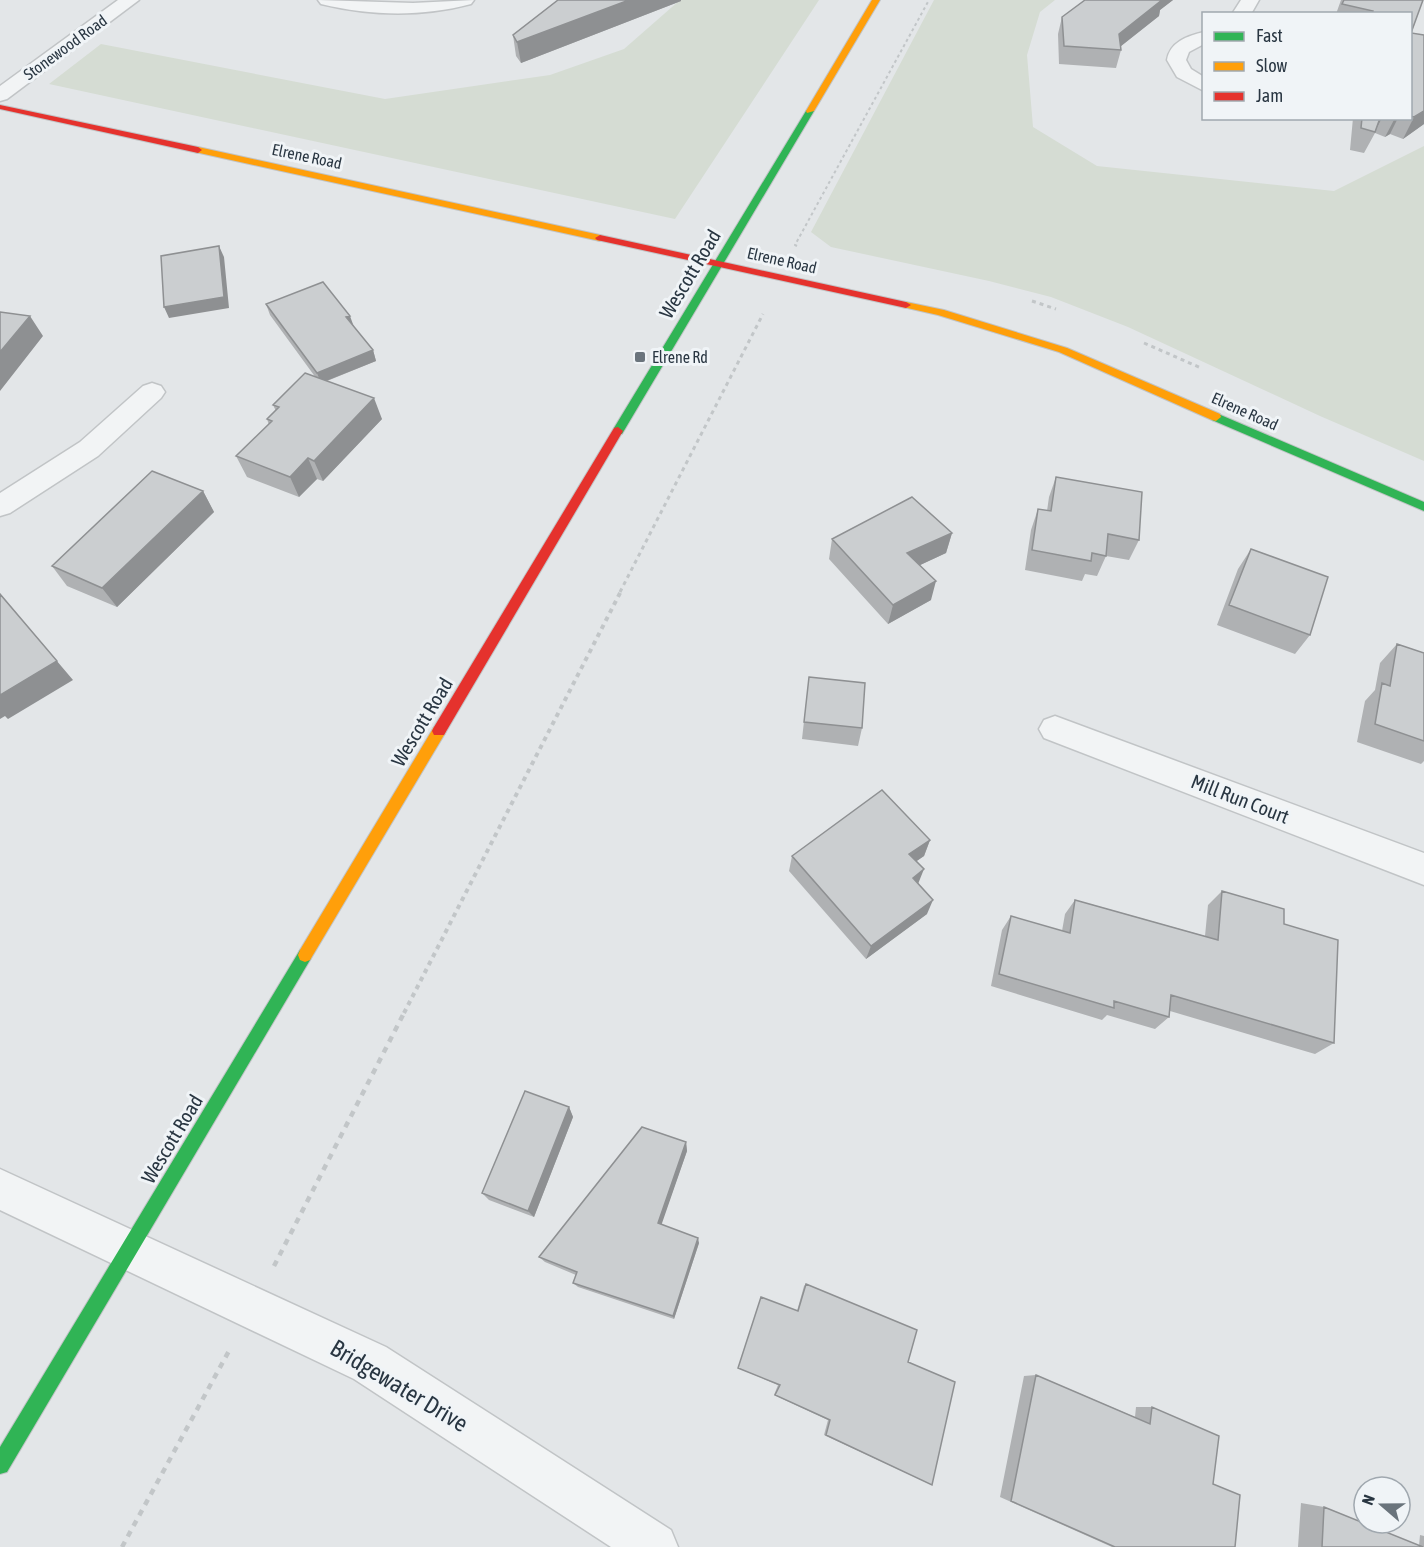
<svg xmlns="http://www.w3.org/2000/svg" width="1424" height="1547" viewBox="0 0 1424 1547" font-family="'Asap Condensed',sans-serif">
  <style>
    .green { fill: #d5dcd3 }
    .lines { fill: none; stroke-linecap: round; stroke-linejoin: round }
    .street-casing { stroke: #c1c4c6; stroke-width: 3 }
    .fast-casing { stroke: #c1c4c6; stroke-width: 2 }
    .slow-casing { stroke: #c1c4c6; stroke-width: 2 }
    .jam-casing { stroke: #c1c4c6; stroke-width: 2 }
    .path-far3 { stroke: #c2c6c8; stroke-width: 2; stroke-dasharray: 3 3; stroke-linecap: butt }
    .path-far2 { stroke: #c2c6c8; stroke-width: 3; stroke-dasharray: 4 4; stroke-linecap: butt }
    .path-far1 { stroke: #c2c6c8; stroke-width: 4; stroke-dasharray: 4.5 4.5; stroke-linecap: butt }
    .path { stroke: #c2c6c8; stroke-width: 4.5; stroke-dasharray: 6 6; stroke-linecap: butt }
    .street { fill: #f2f4f5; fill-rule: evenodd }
    .fast { fill: #30b455; fill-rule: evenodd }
    .slow { fill: #ff9f0a; fill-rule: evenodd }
    .jam { fill: #e5322d; fill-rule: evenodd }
    .wall { fill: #afb1b3 }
    .shaded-wall { fill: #8e9092 }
    .building { fill: #cbced0; stroke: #8e9092; stroke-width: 1.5 }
    .poi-dot { fill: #6a747c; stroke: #f0f4f7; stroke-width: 2 }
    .labels { text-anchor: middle; stroke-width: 6; stroke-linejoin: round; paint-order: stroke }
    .far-street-label { font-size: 16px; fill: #293642; stroke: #f0f4f7 }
    .far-poi-label { font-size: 16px; fill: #293642; stroke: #f0f4f7; text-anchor: start }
    .street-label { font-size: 20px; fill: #293642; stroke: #f0f4f7 }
    .near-street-label { font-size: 24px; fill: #293642; stroke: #f0f4f7 }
  </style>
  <rect width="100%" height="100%" fill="#e3e6e8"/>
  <path class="green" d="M680,0H819L675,219L49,84L101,44L385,99L550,75L624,49Z
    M934,0H1055L1040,12L1027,55L1033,127L1097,166L1334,191L1424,146V461L1320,416L1128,327L1051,297L989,281L831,247L811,232Z"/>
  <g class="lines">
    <g class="street-casing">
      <path id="street" d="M118,0H139L7,99L0,101V86Z
        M318,0L413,3L474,0L471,4C422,17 371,16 321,4Z
        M1241,0H1259L1251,14H1232Z
        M1204,32V44L1189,52L1186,60L1191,69L1204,77V91L1177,77L1167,60C1170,42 1187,36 1204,32Z
        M152,383L161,386L165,392L161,398L98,456L10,513L0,516V493L80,442L143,386Z
        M1055,716L1424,853V885L1044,738L1039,729L1044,720Z
        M0,1169L386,1347L671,1530L678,1547H611L354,1379L0,1210Z"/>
    </g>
    <g class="fast-casing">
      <path id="fast" d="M810,108L814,111L622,434H614V428L806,111Z
        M1216,413L1424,502V511L1212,420V414Z
        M305,948L310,950L312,955L310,960L7,1472L0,1474V1447L300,950Z"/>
    </g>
    <g class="slow-casing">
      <path id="slow" d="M872,0H880L814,111L807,113L806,111Z
        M198,147L600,235L605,238L600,241L195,152V148Z
        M906,302L944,310L1067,348L1220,414L1221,417L1216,421L1212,420L1059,352L938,315L903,307L901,305Z
        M439,725L444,727L446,731L444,735L310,960L305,962L300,960L298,955L300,950L434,727Z"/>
    </g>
    <g class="jam-casing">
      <path id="jam" d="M0,105L198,147L202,150L198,153L0,109Z
        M600,235L906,302L911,305L906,308L597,240L595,238Z
        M618,427L623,431L444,735H434L432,731L434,727L614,428Z"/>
    </g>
    <path class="path-far3" d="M797,246L795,245L929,0"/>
    <path class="path-far2" d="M1032,301L1056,309
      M1144,343L1201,368
      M620,592L763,314"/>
    <path class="path-far1" d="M404,1013L621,591"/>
    <path class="path" d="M274,1266L405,1011
      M122,1547L230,1349"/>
    <use href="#street" class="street"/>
    <use href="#fast" class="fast"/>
    <use href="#slow" class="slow"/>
    <use href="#jam" class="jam"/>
  </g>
  <path class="wall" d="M558,0H681V1L521,63L516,56L513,35Z
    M1085,0H1173L1160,10L1159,16L1121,46V50L1116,68L1059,64L1058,34L1062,17Z
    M1341,0H1423L1411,33L1424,35V124L1403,139L1390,134L1385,137L1375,133L1364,153L1350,150L1353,118H1410V14H1336Z
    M266,304L353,326L373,350L376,361L327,381L382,419L323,481L317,479L299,497L247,477L236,456L269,425L267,419L276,411L273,405L316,378L270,315Z
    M1056,477L1139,540L1129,560L1106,556L1097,576L1085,574L1082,581L1025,570L1031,530L1038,509L1047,511L1049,497Z
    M203,491L214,512L117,607L67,586L52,566Z
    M952,533L946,553L920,565L931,600L888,624L829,559L832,539Z
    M1251,549L1310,635L1295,654L1217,625L1238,569Z
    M1397,644L1424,653V761L1421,764L1357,742L1365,701L1375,690L1380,663Z
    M809,677L862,728L858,746L802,739Z
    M930,840L924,856L916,861L918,884L927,914L866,959L789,871L792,856Z
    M1222,891L1284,924L1334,1043L1315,1054L1170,1011L1169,1017L1155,1029L1107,1015L1102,1020L991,986L1002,930L1011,916L1062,931L1065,914L1075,900L1205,936L1208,905Z
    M569,1107L573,1117L534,1217L489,1200L482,1193Z
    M686,1142L687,1151L661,1224L699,1243L674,1319L578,1287L573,1283L576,1275L545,1262L539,1257Z
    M806,1284L908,1362L932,1485L824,1435L828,1420L774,1395L778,1385L738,1368L761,1297L797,1311L804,1286Z
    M1036,1375L1135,1417L1136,1407H1152L1213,1484L1235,1547H1112L1000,1497L1024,1376Z
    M1301,1503L1324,1507L1419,1546L1420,1535L1424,1536V1547H1298Z"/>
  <path class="shaded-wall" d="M629,0H681V1L521,63L517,42Z
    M1160,0H1173L1160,10L1159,16L1116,50L1119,34Z
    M1424,111V124L1403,139L1414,117Z
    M1379,118H1382L1374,133L1375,132Z
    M1395,118H1398L1390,134L1385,137Z
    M219,246L224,257L229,308L169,318L164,307Z
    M30,316L43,336L0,391V352Z
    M350,316L354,327L346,317Z
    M373,350L376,361L321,383L317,373Z
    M374,398L382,419L323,481L314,461Z
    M308,458L317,479L299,497L290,477Z
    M203,491L214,512L117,607L102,588Z
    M952,533L946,553L903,573L907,553Z
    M936,581L931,600L888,624L893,605Z
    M0,594L73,680L8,719L5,716L0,719Z
    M930,840L924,856L904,870L909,854Z
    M924,869L918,884L913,878Z
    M933,900L927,914L866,959L871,946Z
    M569,1107L573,1117L534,1217L528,1211Z
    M686,1142L687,1151L660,1229L658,1223Z
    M698,1238L699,1243L674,1319L673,1316Z"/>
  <path class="building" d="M558,0H629L517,42L513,35Z
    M1085,0H1162L1119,34L1121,50L1064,46L1062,17Z
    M1344,0H1423L1411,33L1424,35V111L1414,117L1410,116V14H1372L1373,11L1342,4Z
    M1362,118H1380L1375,132L1361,128Z
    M219,246L224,297L164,307L161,256Z
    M323,282L350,316L346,317L373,350L317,373L266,304Z
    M0,312L30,316L0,352Z
    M305,373L374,398L314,461L308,458L290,477L236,456L272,421L267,419L279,407L273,405Z
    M152,471L203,491L102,588L52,566Z
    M1056,477L1142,492L1139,540L1108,534L1106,556L1092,553L1091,561L1032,550L1038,509L1051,511Z
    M912,497L952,533L907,553L936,581L893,605L832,539Z
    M1251,549L1328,577L1310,635L1229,605Z
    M0,594L57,661L0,695Z
    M1397,644L1424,653V741L1375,724L1382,683L1390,686Z
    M809,677L865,683L862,728L804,722Z
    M882,790L930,840L909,854L924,869L913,878L933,900L871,946L792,856Z
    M1222,891L1284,909V924L1338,940L1334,1043L1171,995L1169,1017L1114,1001V1008L999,974L1011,916L1070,933L1075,900L1218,940Z
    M525,1091L569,1107L528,1211L482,1193Z
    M642,1127L686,1142L658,1223L698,1238L673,1316L573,1283L577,1272L539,1257Z
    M806,1284L917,1330L908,1362L955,1382L932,1485L826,1435L830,1420L775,1395L780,1385L738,1368L761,1297L798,1311Z
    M1036,1375L1150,1424L1152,1407L1219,1436L1213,1484L1240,1495L1235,1547H1115L1011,1501Z
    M1324,1507L1423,1547H1322Z"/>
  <rect class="poi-dot" x="634" y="351" width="12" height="12" rx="3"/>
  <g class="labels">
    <g class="far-street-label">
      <text transform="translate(65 47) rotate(-36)" y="6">Stonewood Road</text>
      <text transform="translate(307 156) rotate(12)" y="6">Elrene Road</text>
      <text transform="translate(782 260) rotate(13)" y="6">Elrene Road</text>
      <text transform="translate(1245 411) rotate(24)" y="6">Elrene Road</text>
    </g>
    <g class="far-poi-label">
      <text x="652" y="363">Elrene Rd</text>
    </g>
    <g class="street-label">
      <text transform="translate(690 274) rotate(-59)" y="7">Wescott Road</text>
      <text transform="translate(422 722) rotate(-59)" y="7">Wescott Road</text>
      <text transform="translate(1240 799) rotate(21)" y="7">Mill Run Court</text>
      <text transform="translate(172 1139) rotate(-59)" y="7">Wescott Road</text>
    </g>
    <g class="near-street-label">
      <text transform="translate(399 1386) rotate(31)" y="8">Bridgewater Drive</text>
    </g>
  </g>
  <rect x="1202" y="12" width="210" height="108" fill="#f0f4f7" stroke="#a0a8af" stroke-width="1.5"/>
  <rect x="1214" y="32" width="30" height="9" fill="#30b455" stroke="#a0a8af" stroke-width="1.5"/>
  <text x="1256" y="42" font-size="18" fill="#293642">Fast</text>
  <rect x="1214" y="62" width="30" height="9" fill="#ff9f0a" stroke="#a0a8af" stroke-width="1.5"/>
  <text x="1256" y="72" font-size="18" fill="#293642">Slow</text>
  <rect x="1214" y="92" width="30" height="9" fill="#e5322d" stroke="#a0a8af" stroke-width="1.5"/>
  <text x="1256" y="102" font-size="18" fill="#293642">Jam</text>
  <g transform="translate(1382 1505) rotate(290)"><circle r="28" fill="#f0f4f7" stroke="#a0a8af" stroke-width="1.5"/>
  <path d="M0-4.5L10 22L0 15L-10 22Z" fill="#6a747c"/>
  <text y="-9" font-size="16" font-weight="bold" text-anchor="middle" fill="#293642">N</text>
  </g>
</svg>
